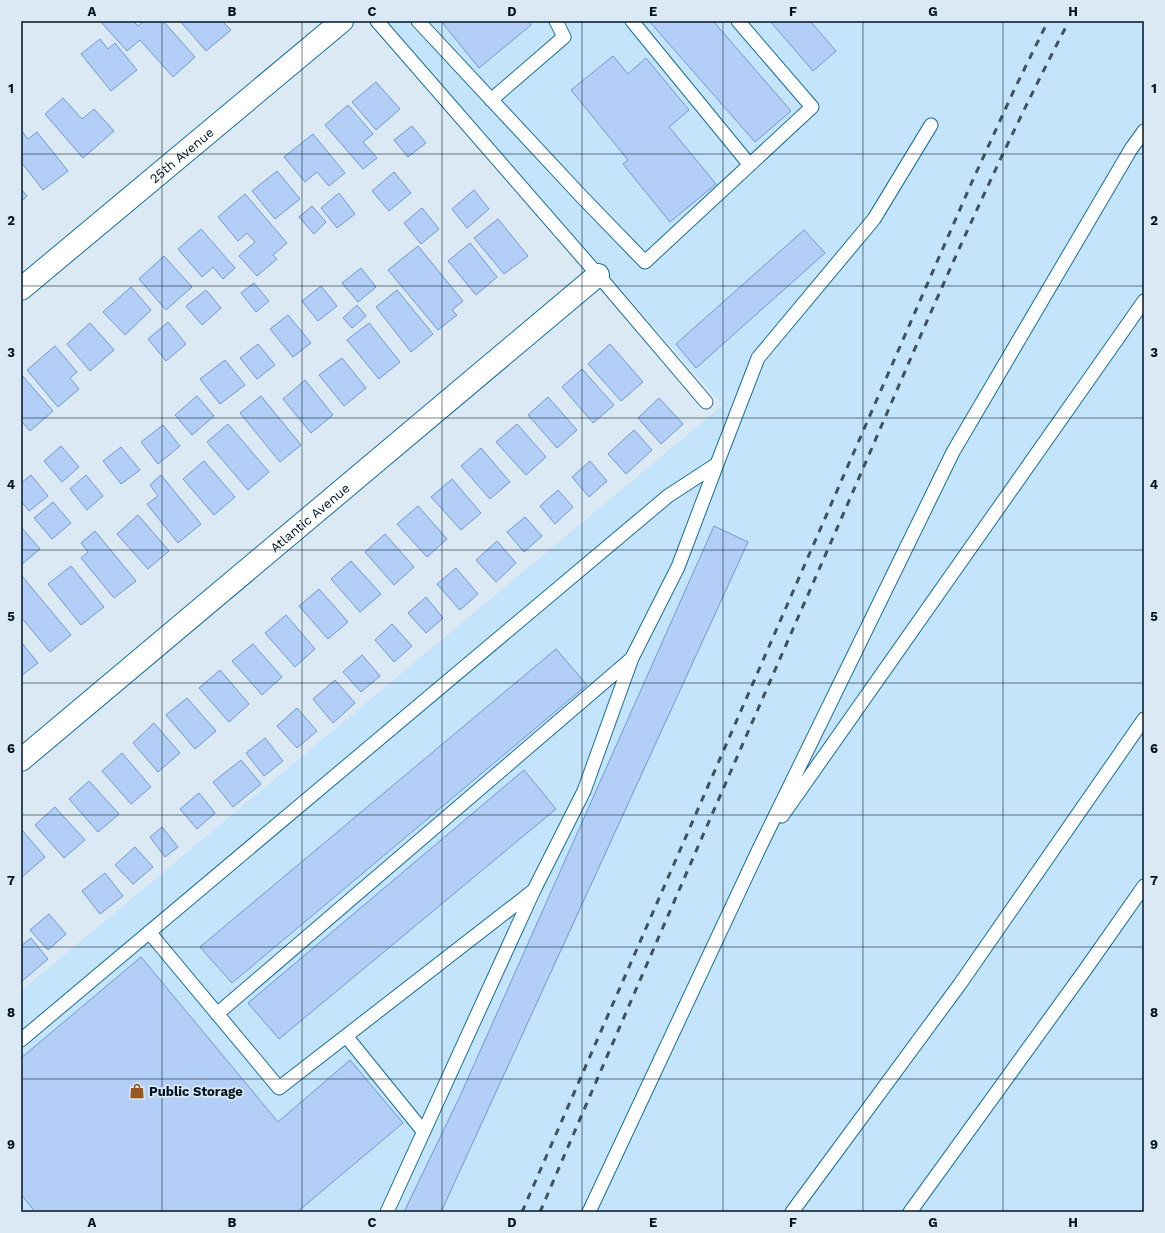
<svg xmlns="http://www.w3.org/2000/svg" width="1165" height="1233" viewBox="0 0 1165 1233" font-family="'Work Sans',sans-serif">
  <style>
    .built { fill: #c3e4fa }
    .building { fill: #b3cff7; stroke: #6d98d7 }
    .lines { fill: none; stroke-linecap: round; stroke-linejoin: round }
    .service-casing { stroke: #176f9d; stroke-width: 15 }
    .minor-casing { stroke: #176f9d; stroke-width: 24 }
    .service { stroke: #fff; stroke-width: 13 }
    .minor { stroke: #fff; stroke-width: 22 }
    .rail { stroke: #3f525f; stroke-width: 3; stroke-dasharray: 7 7; stroke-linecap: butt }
    .grid { fill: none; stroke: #001523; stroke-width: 1; stroke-opacity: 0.55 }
    .labels { text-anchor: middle; stroke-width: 3.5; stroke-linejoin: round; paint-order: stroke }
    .street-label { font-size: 13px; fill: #001523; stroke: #dae9f3 }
    .poi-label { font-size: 13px; font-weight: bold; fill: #001523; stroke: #dae9f3; text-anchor: start }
    .neatline { fill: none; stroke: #001523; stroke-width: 1.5 }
    .grid-label { font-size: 13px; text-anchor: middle; font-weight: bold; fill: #001523 }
  </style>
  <rect width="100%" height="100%" fill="#dae9f3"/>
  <path class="built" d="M387,21H1144V1212H21V991L723,405L384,23Z"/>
  <path class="building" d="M100,21H133L138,26L144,21H163L195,57L173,77L140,40L127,51Z
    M180,21H222L231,30L206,51Z
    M441,21H528L531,25L479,68Z
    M649,21H713L791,111L755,142Z
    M770,21H810L836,51L813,71Z
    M100,39L108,49L115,43L137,70L111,91L81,54Z
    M613,56L628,74L646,58L689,110L669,127L716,184L670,222L623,164L628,160L571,90Z
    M376,82L400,109L376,130L352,102Z
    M63,98L82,119L94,109L114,131L83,158L45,114Z
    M348,105L373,134L363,142L377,158L363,169L325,125Z
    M412,126L426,143L408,157L394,140Z
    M21,130L28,139L37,132L68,171L43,190L21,162Z
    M313,134L345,173L329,186L317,172L305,182L284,157Z
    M277,171L300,199L275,219L252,191Z
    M394,172L411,193L389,211L372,191Z
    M21,189L27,196L21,202Z
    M474,190L489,209L467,228L452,209Z
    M339,193L355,214L337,228L321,208Z
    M245,194L287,243L273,255L277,259L257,276L239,256L255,242L247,233L238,241L218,217Z
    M312,206L326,222L314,234L299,217Z
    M422,208L439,229L421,244L404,223Z
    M498,219L528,256L504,274L474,238Z
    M201,229L235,268L223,279L213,267L202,277L178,249Z
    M804,230L825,253L696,368L676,344Z
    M470,243L497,277L476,295L448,261Z
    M418,246L463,301L452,310L457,315L438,330L388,270Z
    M164,256L192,287L166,310L139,279Z
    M361,268L376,287L358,302L342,283Z
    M254,283L269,301L256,312L241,293Z
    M321,286L337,306L318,321L302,301Z
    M131,287L151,310L125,335L103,312Z
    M206,290L221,308L202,325L186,306Z
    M397,290L433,334L411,352L376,307Z
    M357,305L366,316L352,328L343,318Z
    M288,315L311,343L293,357L270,329Z
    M168,322L186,344L166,361L148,339Z
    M90,323L114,350L90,371L67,344Z
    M369,323L400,362L379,379L347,340Z
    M258,344L275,365L257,379L240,358Z
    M610,344L643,382L621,401L588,364Z
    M55,346L77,372L70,378L79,389L58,407L27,370Z
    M342,358L366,388L344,406L319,375Z
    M225,360L245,385L220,404L200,379Z
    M582,369L614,405L593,423L562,387Z
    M21,374L53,411L30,431L21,421Z
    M305,380L333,415L311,433L283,399Z
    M197,396L214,416L192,435L175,415Z
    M261,396L301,445L280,462L240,413Z
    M548,397L577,430L557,448L528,415Z
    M659,398L683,424L661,444L638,418Z
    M228,424L269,472L248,490L207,442Z
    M517,424L546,457L526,475L496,442Z
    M163,425L180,446L158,464L141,442Z
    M634,430L652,450L626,474L608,454Z
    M61,446L79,467L62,482L44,461Z
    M121,447L140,470L121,484L103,461Z
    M481,448L510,482L490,499L461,466Z
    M204,461L235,497L214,515L183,479Z
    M590,461L607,481L589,497L572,477Z
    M31,475L48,496L29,511L21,501V483Z
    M86,475L103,496L87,510L70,489Z
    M161,475L201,524L178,543L147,504L158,496L150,485Z
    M452,479L481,513L461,530L431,497Z
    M558,490L573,507L555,524L540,506Z
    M53,502L71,523L52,539L34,518Z
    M418,506L447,539L427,557L397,524Z
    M138,515L169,551L148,569L117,534Z
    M525,517L542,536L524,552L507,532Z
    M714,526L748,542L441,1212H404L461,1094Z
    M21,527L40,549L21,565Z
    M95,531L136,581L114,598L81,558L88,552L81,543Z
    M385,534L414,567L394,585L365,552Z
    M497,541L516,563L496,582L476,560Z
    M351,561L381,594L360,612L331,579Z
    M71,566L104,607L81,625L48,584Z
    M456,568L478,594L460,610L437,584Z
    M22,576L71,635L50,652L21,617V577Z
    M319,589L348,622L328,639L299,606Z
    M426,597L443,618L426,633L408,613Z
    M286,615L315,649L295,667L265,633Z
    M392,624L412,646L394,662L375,640Z
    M21,642L38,663L21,676Z
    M253,644L282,677L262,695L232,661Z
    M556,649L587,685L232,983L200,947Z
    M362,655L380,676L361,692L343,672Z
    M220,670L249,704L229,722L199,688Z
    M335,680L355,703L333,723L313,699Z
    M187,698L216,731L195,749L166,715Z
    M297,708L317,731L297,748L277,726Z
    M154,723L180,753L158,772L133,743Z
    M265,738L283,761L264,776L246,753Z
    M122,753L151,787L131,804L102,771Z
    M241,760L261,784L233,807L213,782Z
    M524,770L556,809L279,1039L248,1003Z
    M89,781L119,814L98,832L69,799Z
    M199,793L215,813L197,829L180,809Z
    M55,807L85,840L64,858L35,825Z
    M162,827L178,847L165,857L150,837Z
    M22,830L45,857L21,878V831Z
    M135,847L153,867L133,884L115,865Z
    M105,873L123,896L100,914L82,891Z
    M49,914L66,934L48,950L30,930Z
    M31,938L48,959L21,982V946Z
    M141,957L278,1122L350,1060L403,1123L297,1212H35L21,1194V1058Z"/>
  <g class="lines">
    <g class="service-casing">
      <path id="service" d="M377,21L598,275L706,402
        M418,21L582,197L645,262L812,107L738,21
        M632,21L749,164
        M491,100L564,37L556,21
        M717,464L758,358L874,219L931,125
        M782,816L1144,301
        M149,932L279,1088L533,891
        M217,1014L630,660
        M346,1036L423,1131
        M21,1040L668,496L717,464L678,567L632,658L584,791L534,890L387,1212
        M589,1212L759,849L953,452L1131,149L1144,131
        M792,1212L960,984L1144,719
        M910,1212L1085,970L1144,886"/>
    </g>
    <g class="minor-casing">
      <g id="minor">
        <path id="s1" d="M21,289L342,21"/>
        <path id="s2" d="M21,760L598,275"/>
      </g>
    </g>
    <use href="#service" class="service"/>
    <use href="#minor" class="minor"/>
    <path class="rail" d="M522,1212L971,184L1015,88L1048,21
      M540,1212C637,986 736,759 835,533C910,361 982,187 1069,21"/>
  </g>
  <path class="grid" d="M162,21V1212M302,21V1212M442,21V1212M582,21V1212M723,21V1212M863,21V1212M1003,21V1212M21,154H1144M21,286H1144M21,418H1144M21,550H1144M21,683H1144M21,815H1144M21,947H1144M21,1079H1144"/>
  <defs>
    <g id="shop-bare" transform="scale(1.2)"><path d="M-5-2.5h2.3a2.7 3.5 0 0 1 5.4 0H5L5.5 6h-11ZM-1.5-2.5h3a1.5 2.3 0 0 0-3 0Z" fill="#975720" stroke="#dae9f3" stroke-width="2.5" paint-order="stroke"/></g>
  </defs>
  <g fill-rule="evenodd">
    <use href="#shop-bare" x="137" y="1091"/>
  </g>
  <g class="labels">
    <g class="street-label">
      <text dy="5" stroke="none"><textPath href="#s1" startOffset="209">25th Avenue</textPath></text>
      <text dy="5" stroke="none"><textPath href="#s2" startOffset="377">Atlantic Avenue</textPath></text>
    </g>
    <g class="poi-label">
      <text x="149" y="1096">Public Storage</text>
    </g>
  </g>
  <rect width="1165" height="1233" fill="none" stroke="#dae9f3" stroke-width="44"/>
  <rect x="22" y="22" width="1121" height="1189" class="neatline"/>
  <g class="grid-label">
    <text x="92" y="16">A</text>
    <text x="232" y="16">B</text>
    <text x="372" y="16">C</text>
    <text x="512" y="16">D</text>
    <text x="653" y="16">E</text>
    <text x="793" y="16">F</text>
    <text x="933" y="16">G</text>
    <text x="1073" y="16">H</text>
    <text x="11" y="93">1</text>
    <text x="1154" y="93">1</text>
    <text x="11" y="225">2</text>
    <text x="1154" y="225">2</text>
    <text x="11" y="357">3</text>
    <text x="1154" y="357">3</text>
    <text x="11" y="489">4</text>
    <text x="1154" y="489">4</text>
    <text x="11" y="621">5</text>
    <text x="1154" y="621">5</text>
    <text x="11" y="753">6</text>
    <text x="1154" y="753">6</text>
    <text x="11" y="885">7</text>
    <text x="1154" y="885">7</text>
    <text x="11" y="1017">8</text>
    <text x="1154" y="1017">8</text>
    <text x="11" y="1149">9</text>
    <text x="1154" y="1149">9</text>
    <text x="92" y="1227">A</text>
    <text x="232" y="1227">B</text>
    <text x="372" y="1227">C</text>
    <text x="512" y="1227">D</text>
    <text x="653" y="1227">E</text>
    <text x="793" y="1227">F</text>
    <text x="933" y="1227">G</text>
    <text x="1073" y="1227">H</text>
  </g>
</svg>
